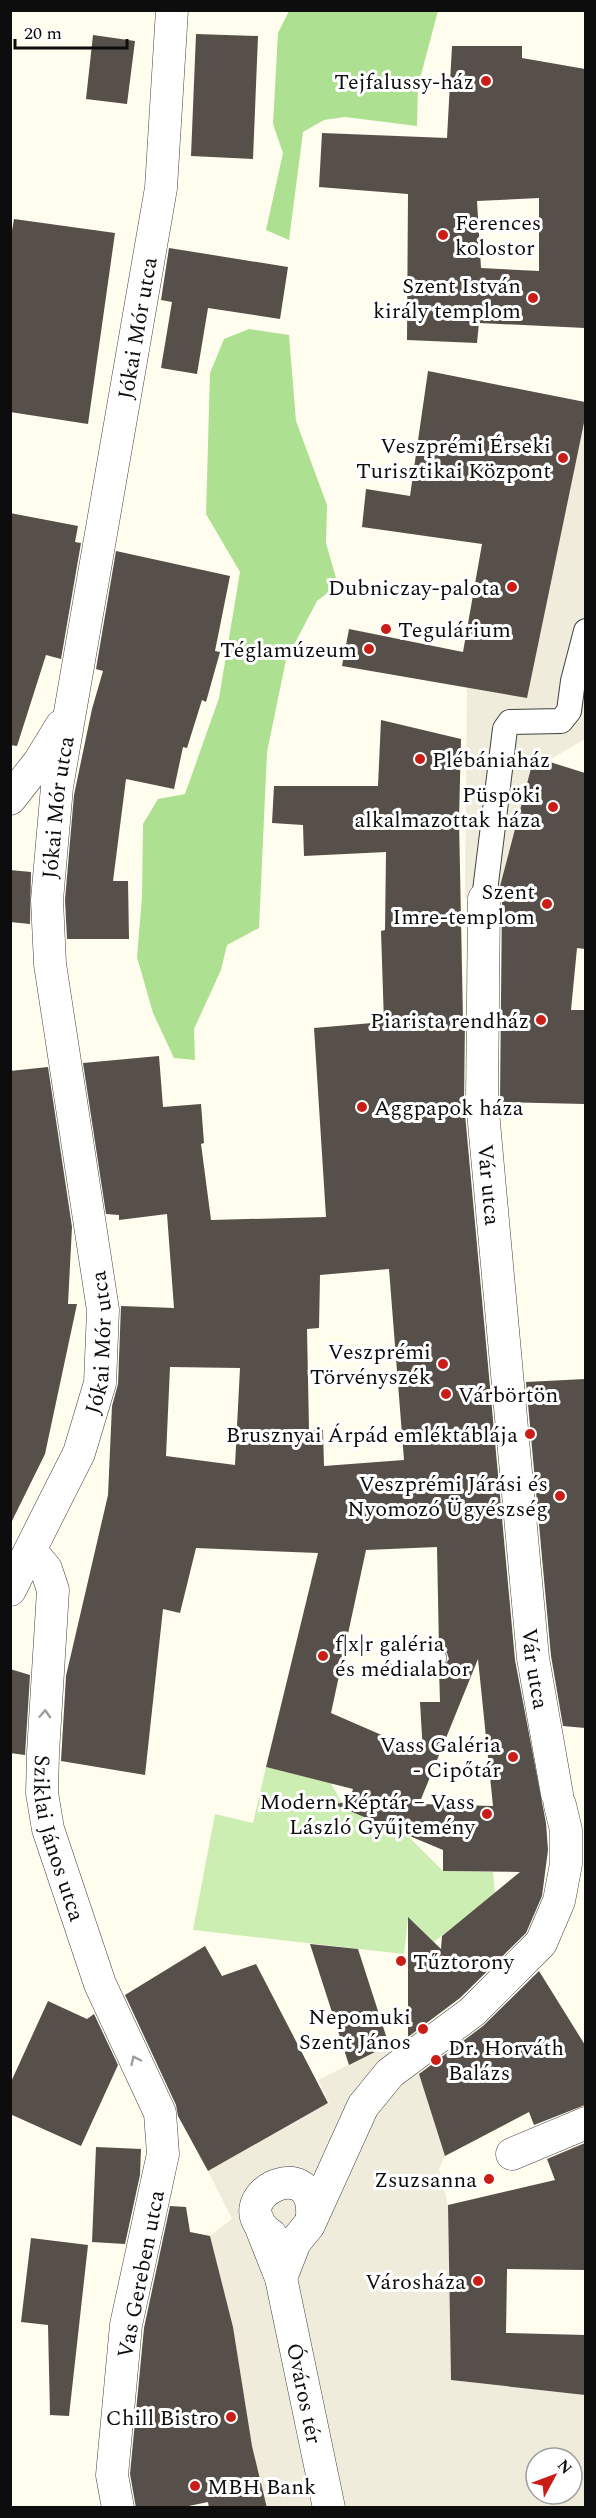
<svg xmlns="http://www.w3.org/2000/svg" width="596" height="2518" viewBox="0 0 596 2518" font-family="Spectral,serif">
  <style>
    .green { fill: #cdeeb3 }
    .forest { fill: #aee091 }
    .plaza { fill: #f0ecdb; fill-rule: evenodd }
    .building { fill: #574f49; fill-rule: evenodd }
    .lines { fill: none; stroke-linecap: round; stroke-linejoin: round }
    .service-casing { stroke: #404040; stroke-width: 16 }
    .pedestrian-casing { stroke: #404040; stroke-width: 26 }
    .minor-casing { stroke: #404040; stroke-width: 33 }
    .service { stroke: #fff; stroke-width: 15 }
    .pedestrian { stroke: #fff; stroke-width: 24 }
    .minor { stroke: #fff; stroke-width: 32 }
    .oneway { stroke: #9e9e9e }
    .poi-dot { fill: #cb1d17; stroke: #fff; stroke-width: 2 }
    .labels { text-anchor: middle; stroke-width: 6; stroke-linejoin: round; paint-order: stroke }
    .poi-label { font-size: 22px; fill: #0d0d0d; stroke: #fff; text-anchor: end }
    .street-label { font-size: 22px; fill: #0d0d0d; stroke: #fff }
  </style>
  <rect width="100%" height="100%" fill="#fffdee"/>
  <path class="green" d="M266,1767L331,1783L345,1809L407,1835L443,1871L493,1872L495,1893L434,1942L408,1918L404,1954L193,1930L215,1814L253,1823Z"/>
  <path class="forest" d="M289,11H438L418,86L417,126L345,117L324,120L303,132L289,240L266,230L283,153L273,124L278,33Z
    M249,329L289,335L296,421L327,505L326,543L338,585L317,601L286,660L267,752L259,928L227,945L221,970L194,1029L195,1060L174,1058L153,1013L137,957L142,897L143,824L158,799L185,794L219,698L240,572L206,514L210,373L224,339Z"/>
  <path class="plaza" d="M585,418V739L547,761L534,758L515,863L492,897L465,898L467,687L562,526Z
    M417,2031L419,2071L445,2156L439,2169L448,2205L451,2380L585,2395V2507H267L252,2446L233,2327L210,2236L232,2219L208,2171L329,2103L318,2080ZM536,2458H572V2494H536Z"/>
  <path class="building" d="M196,34L258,36L253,159L191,156Z
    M93,35L135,41L127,104L86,99Z
    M452,46H522V58L585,69V328L479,323L477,343L407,340L408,194L319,187L322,133L447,138ZM539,198V271L481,268L477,201Z
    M14,219L115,233L88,424L10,412V242Z
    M169,248L288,267L280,319L208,308L197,374L161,368L172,302L161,300Z
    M428,371L585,402V418L527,698L342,666L349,629L463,652L482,544L362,527L366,489L410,496Z
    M10,513L78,526L75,542L81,543L61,659L46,655L17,746L10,745Z
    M116,551L230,576L215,651L220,652L206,702L202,700L187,748L183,747L174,789L126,779L113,881H128L129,939H67L65,900L74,795L92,709L103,671L96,669Z
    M381,720L461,739L459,820L463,1020L465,1018L464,1103L515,1660L546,1823L548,1850L542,1896L526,1933L460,1998L408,2037V1917L441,1949L442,1936L520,1872L443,1871V1850L333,1804L349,1802L353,1789L266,1767L318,1553L196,1548L180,1613L163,1609L145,1775L61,1761L66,1676L108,1495L112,1406L118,1384L121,1306L174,1308L167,1214L119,1220V1215L106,1214L83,1063L159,1056L163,1107L201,1104L204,1143L201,1144L211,1220L326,1217L314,1028L384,1022L381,931L385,930L386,852L304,856L303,825L272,823L274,786H378ZM389,1269L404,1460L324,1466L323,1430H309L307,1329L319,1328L320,1275ZM170,1367L240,1368L235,1465L166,1456ZM437,1547L439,1648L447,1653L449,1659L444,1666L439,1668L440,1702H420L423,1753L331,1713L366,1550ZM478,1659L493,1806L419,1804L446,1738Z
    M534,757L585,773V949L577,948L571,1010H585V1104L500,1102L502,899L499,890Z
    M10,870L31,872L30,924L10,922Z
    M48,1067L72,1227L68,1304H77L45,1454L10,1525V1071Z
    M585,1379V1728L563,1726L551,1656L526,1382Z
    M10,1669L30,1675L25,1755L10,1753Z
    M310,1944L358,1949L389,2045L349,2065Z
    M205,1946L222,1976L256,1964L328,2103L208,2171L178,2116L176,2105L125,1995Z
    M539,1971L585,2045V2105L534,2125L529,2112L445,2156L419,2074L483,2026Z
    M48,2001L87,2019L94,2014L118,2065L81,2146L10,2114V2084Z
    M585,2143V2270L507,2269L506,2333L585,2335V2395L451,2380L448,2205L555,2180L547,2159Z
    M96,2147L141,2149L140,2175L125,2244L92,2242Z
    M170,2206L186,2207L190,2232L210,2236L233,2327L252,2446L267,2508H209L208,2502L179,2508H136L130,2474L144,2328Z
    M31,2238L88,2245L69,2416L50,2415L48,2325L21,2322Z"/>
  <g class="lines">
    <g class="service-casing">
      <path id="service" d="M396,1658H439"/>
    </g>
    <g class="pedestrian-casing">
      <path id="pedestrian" d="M484,899L505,729L510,722L561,721L569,711L573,681L586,631"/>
    </g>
    <g class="minor-casing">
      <g id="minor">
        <path d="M10,799L39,762L61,726"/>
        <path id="s1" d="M484,899L482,1101L533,1658L557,1794"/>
        <path id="s2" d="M31,1551L46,1569L53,1590L43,1753L42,1793L48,1829L100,1984L160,2113L163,2154L126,2325L112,2475L118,2508"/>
        <path id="s3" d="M10,1590L79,1453L100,1383L103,1310L50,964L47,900L57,787L161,188L172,10"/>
        <path d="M512,2154L586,2123"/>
        <path id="s4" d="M258,2220L281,2278L329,2508"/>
        <path d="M271,2235C218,2199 316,2148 312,2217"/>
        <path d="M281,2278L295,2242L309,2225L363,2106L390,2073L472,2012L541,1943L559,1901L566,1864V1830L560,1805"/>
      </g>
    </g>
    <use href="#service" class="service"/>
    <use href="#pedestrian" class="pedestrian"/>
    <use href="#minor" class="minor"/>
  </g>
  <defs><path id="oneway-chevron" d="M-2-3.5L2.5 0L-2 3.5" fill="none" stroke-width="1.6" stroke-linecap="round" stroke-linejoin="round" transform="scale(1.5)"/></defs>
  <g class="oneway">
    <use href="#oneway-chevron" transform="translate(45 1714) rotate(-87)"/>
    <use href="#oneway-chevron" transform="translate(135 2060) rotate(-115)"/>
  </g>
  <g class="poi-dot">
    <circle cx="486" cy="81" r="6"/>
    <circle cx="443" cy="235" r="6"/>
    <circle cx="533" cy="298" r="6"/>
    <circle cx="563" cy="458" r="6"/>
    <circle cx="512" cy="587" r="6"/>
    <circle cx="386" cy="629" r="6"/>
    <circle cx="369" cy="649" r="6"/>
    <circle cx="420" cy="759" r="6"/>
    <circle cx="553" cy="807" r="6"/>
    <circle cx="547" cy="904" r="6"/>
    <circle cx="541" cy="1020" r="6"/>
    <circle cx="362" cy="1107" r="6"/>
    <circle cx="443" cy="1364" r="6"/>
    <circle cx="446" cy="1394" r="6"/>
    <circle cx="530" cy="1434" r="6"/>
    <circle cx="560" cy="1496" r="6"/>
    <circle cx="323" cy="1656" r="6"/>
    <circle cx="513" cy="1757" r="6"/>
    <circle cx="487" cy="1814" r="6"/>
    <circle cx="401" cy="1961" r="6"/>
    <circle cx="423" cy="2029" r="6"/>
    <circle cx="436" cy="2060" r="6"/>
    <circle cx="489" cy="2179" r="6"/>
    <circle cx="478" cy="2281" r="6"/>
    <circle cx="231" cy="2417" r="6"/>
    <circle cx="195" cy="2486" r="6"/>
  </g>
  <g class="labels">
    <g class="poi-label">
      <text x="474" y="89">Tejfalussy-ház</text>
      <text x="455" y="230" text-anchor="start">Ferences<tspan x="455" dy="25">kolostor</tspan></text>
      <text x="521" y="293">Szent István<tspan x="521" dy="25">király templom</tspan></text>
      <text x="551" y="453">Veszprémi Érseki<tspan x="551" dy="25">Turisztikai Központ</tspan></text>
      <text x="500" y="595">Dubniczay-palota</text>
      <text x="398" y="637" text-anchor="start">Tegulárium</text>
      <text x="357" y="657">Téglamúzeum</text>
      <text x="432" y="767" text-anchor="start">Plébániaház</text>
      <text x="541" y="802">Püspöki<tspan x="541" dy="25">alkalmazottak háza</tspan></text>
      <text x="535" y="899">Szent<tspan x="535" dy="25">Imre-templom</tspan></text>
      <text x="529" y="1028">Piarista rendház</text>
      <text x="374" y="1115" text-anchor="start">Aggpapok háza</text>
      <text x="431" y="1359">Veszprémi<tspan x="431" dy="25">Törvényszék</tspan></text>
      <text x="458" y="1402" text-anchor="start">Várbörtön</text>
      <text x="518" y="1442">Brusznyai Árpád emléktáblája</text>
      <text x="548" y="1491">Veszprémi Járási és<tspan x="548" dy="25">Nyomozó Ügyészség</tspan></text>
      <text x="335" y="1651" text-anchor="start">f|x|r galéria<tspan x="335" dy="25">és médialabor</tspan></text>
      <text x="501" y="1752">Vass Galéria<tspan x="501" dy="25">- Cipőtár</tspan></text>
      <text x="475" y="1809">Modern Képtár – Vass<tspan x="475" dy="25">László Gyűjtemény</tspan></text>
      <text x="413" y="1969" text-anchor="start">Tűztorony</text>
      <text x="411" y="2024">Nepomuki<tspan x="411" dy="25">Szent János</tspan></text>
      <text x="448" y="2055" text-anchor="start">Dr. Horváth<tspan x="448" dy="25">Balázs</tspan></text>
      <text x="477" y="2187">Zsuzsanna</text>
      <text x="466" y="2289">Városháza</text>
      <text x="219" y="2425">Chill Bistro</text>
      <text x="207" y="2494" text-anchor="start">MBH Bank</text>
    </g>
    <g class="street-label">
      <text dy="8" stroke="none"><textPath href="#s3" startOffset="1293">Jókai Mór utca</textPath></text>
      <text dy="8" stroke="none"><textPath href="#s3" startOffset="807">Jókai Mór utca</textPath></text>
      <text dy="8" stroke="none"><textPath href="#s1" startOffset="286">Vár utca</textPath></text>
      <text dy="8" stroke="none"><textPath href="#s3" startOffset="267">Jókai Mór utca</textPath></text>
      <text dy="8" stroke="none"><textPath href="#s1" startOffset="772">Vár utca</textPath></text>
      <text dy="8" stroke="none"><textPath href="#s2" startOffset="296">Sziklai János utca</textPath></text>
      <text transform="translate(140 2274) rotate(-79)" y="8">Vas Gereben utca</text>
      <text dy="8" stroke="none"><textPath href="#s4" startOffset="180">Óváros tér</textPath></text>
    </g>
  </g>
  <rect width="596" height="2518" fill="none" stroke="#0d0d0d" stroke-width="24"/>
  <g transform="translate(554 2476) rotate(49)"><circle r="28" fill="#ffffff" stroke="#9e9e9e" stroke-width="1.5"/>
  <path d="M0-4.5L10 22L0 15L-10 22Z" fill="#cb1d17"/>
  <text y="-9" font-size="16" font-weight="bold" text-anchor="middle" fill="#0d0d0d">N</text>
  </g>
  <path d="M15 39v9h112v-9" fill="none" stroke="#0d0d0d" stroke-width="3"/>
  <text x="24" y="39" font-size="18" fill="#0d0d0d" stroke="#ffffff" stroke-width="4.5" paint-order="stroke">20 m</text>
</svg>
